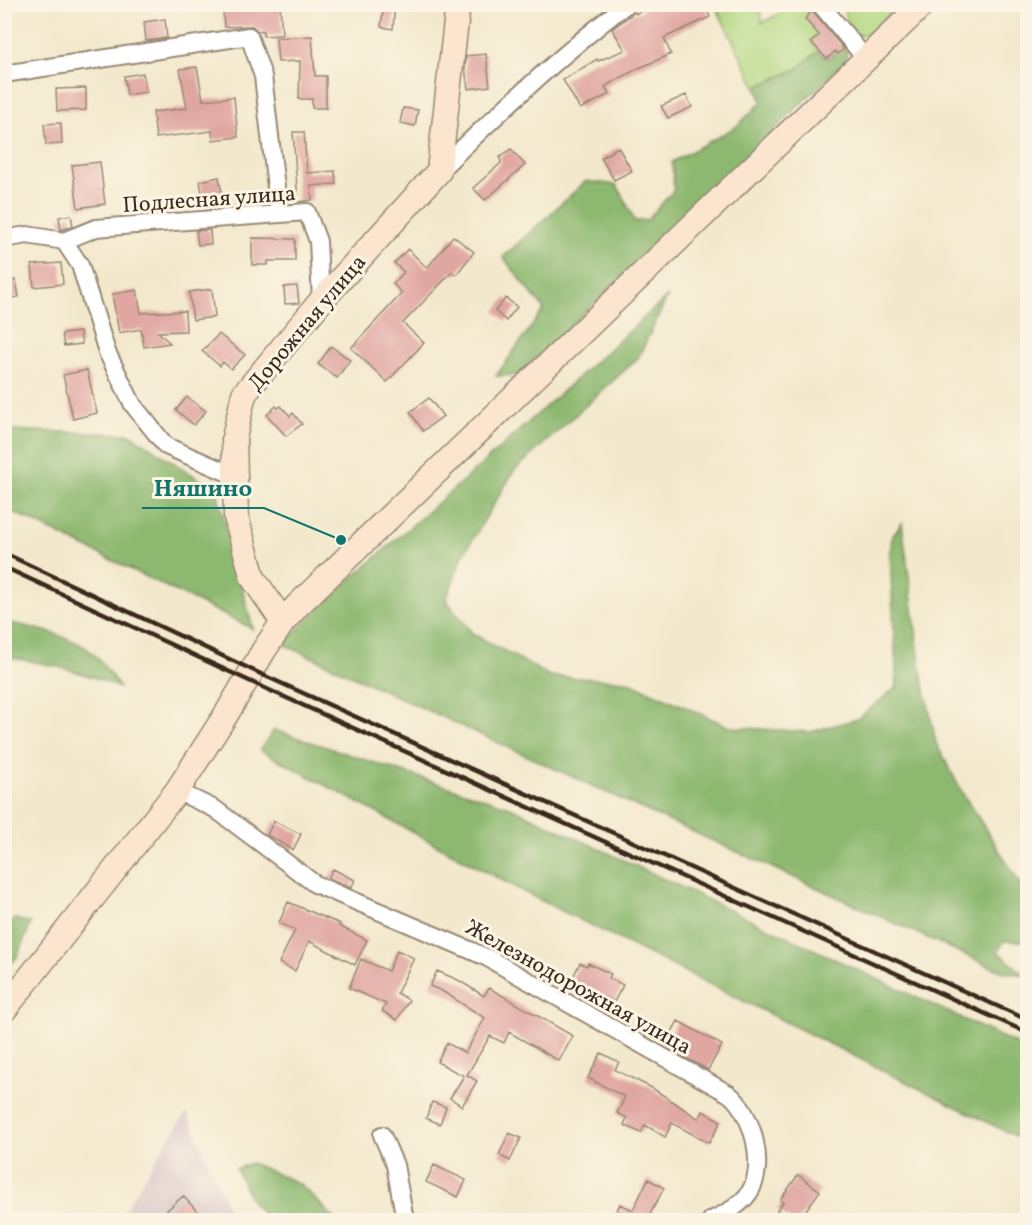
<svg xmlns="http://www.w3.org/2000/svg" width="1032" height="1225" viewBox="0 0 1032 1225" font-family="Vollkorn,serif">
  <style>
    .industrial { fill: #d2bec2 }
    .green { fill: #b2d881; stroke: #768150; stroke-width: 1.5 }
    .forest { fill: #8db86f; stroke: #647146; stroke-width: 1.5 }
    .building { fill: #e0a6a2 }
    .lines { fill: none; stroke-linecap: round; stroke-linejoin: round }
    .street-casing { stroke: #978975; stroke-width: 20 }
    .secondary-casing { stroke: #978975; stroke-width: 27 }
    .street { stroke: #fff; stroke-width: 16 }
    .secondary { stroke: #fbe5cf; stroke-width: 24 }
    .rail { stroke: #3b2a1e; stroke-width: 4.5 }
    .labels { text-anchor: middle; stroke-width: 6; stroke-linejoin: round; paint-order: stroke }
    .street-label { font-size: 22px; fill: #3b2a1e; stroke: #fcf5e5 }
    .leader { fill: none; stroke: #0f766e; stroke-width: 2 }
    .callout-dot { fill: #0f766e; stroke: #fcf5e5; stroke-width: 2 }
    .callout-label { font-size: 24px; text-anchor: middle; font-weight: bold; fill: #0f766e; stroke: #fcf5e5; stroke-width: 6; stroke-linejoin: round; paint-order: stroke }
  </style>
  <rect width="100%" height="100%" fill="#fcf5e5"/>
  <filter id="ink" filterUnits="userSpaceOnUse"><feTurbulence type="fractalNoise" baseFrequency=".0167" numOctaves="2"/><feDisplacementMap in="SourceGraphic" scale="12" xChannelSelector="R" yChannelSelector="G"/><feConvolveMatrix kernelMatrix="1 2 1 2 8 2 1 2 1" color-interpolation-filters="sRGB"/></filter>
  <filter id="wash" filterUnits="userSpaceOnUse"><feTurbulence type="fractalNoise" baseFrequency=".008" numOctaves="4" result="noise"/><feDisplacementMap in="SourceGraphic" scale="24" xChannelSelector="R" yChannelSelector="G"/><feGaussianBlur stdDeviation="1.35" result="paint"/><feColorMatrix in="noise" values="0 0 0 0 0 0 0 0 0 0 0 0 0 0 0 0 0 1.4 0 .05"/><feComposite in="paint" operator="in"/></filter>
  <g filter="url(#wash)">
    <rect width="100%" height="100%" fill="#f3e8cc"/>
    <path class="industrial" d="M187,1112L233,1220H118L161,1151Z"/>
    <path class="green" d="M715,5H753L761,13L762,23L784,11L791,5H809L828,27L811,42L819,51L797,69L756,87Z
      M850,5H899L868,34L860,36C848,29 847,23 844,10Z"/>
    <path class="forest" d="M843,45L847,51L846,59L827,79L519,375L496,376L544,309L503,257L586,181L617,185L635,221L647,220L674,190L672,162L736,127L762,102L756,87L797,69L819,51L827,59Z
      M668,296L638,358L514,471L463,555L446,600L473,634L550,676L627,681L730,727L810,732L857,719L897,687L890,554L892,537L902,523L921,671L936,743L963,794L1027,894V941H1004L998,952L1025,975L1001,971L649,812L283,644L333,595L490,457Z
      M4,430L130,434L217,491L253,629L5,508Z
      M5,622C27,626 73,636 90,651C102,660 111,676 120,688C83,671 45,663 5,657Z
      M274,730L510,807L1027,1049V1142L526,893L260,750Z
      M15,919L31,923L17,957L5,970V925Z
      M251,1163L300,1184L336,1220H268L252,1202L236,1169Z"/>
    <g id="blocks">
      <path class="building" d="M236,4H280L282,35L263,36V31H258L252,26L224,27L223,9L236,8Z
        M384,4H395L393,29L381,27Z
        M652,4L656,9L666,4H704L710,17L664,38L671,54L637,69L611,83L605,87L610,94L580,109L563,80L597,59L598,61L625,50L612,29L635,12L636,14Z
        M812,11L844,49L838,54L835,51L827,59L811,42L819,35L805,19Z
        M165,19L167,38L146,41L144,22Z
        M312,36L315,76H326V108H312V99H299L300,61L278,62L276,38Z
        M486,54L490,86L468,89L465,68L466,56Z
        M197,67L203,100L234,97L238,137L213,140L212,131L156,138L153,112L187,108L180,69Z
        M143,73L146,92L127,95L124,76Z
        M86,88V110L57,111L56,89Z
        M686,95L692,107L668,118L661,106Z
        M403,108L418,110L415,126L400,123Z
        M61,123L62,144L46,145L44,124Z
        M293,132H304L307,173L335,171L336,184L311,186L312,200L298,202Z
        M618,147L632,171L614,180L601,158Z
        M511,149L525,165L485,200L473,188L501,163L500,157Z
        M100,162L105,204L78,208L72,165Z
        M219,177L224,206L205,209L200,181Z
        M71,215L73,226L61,230L59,217Z
        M210,230L211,244L198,245L196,231Z
        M453,236L474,252L456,275L452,272L403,323L424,343L387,382L351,348L402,293L393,284L404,272L394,263L408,249L427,268Z
        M252,238L295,239V261H268V265H252Z
        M61,263L63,284L34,287L32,265Z
        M16,280L19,297L6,299L4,282Z
        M297,286L299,303L285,304L284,287Z
        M212,289L215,317L193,320L189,292Z
        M137,290L141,313L185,311L186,331L158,332L170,343L144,347L141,329L119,333L112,294Z
        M506,298L517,307L506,321L495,311Z
        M80,332L82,344L64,346L62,334Z
        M219,334L245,355L231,369L223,362L220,366L202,351Z
        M331,346L350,360L337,378L318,364Z
        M87,370L97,413L73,419L63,375Z
        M187,397L206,411L194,425L176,410Z
        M429,398L443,416L423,431L410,412Z
        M276,406L278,408L281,406L290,416L293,413L302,424L286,436L267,415Z
        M274,821L301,834L293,850L267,835Z
        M333,869L355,880L351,888L328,878Z
        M288,902L340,924L339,926L367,940L355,965L309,941L295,971L279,963L295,930L279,923Z
        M397,950L414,958L397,993L409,1000L397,1020L382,1011L386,1004L349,988L361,959L388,971Z
        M580,963L587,966L588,963L611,974L609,978L623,985L614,1002L571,981Z
        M437,971L458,980L484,996L489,988L573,1036L559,1061L509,1032L504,1043L490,1036L467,1075L477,1081L462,1106L450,1098L464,1076L437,1062L447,1043L465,1053L485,1018L442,991L430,986Z
        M678,1021L722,1045L708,1070L664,1046Z
        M601,1053L619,1062L615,1070L652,1088L699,1119L703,1111L721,1121L709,1143L672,1123L665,1137L645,1125L641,1133L624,1125L627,1118L617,1113L625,1097L588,1078Z
        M432,1102L446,1107L440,1124L426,1118Z
        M509,1133L521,1138L510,1161L499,1155Z
        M434,1165L466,1180L458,1197L426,1182Z
        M798,1175L820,1191L798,1221H792L777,1210L783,1202L780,1200Z
        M648,1179L664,1188L648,1218L653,1221H612L620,1204L633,1210Z
        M183,1196L206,1221H155Z"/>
    </g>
  </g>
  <g filter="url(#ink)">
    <use href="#blocks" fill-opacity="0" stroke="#978975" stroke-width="1.5"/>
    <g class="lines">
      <g class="street-casing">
        <path id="street" d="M820,4L866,59
          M4,74L249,36L263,76L279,213
          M439,171C499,112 560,55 627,4
          M4,239L27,235L64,241L80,265L107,352L133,405L166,446L235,476
          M64,241L96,228L307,212L318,241L321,301
          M177,791L215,809L315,884L486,957L729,1094C753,1113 767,1167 749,1193C740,1206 725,1214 711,1220
          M382,1135L395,1165L405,1220"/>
      </g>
      <g class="secondary-casing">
        <path id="secondary" d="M283,622L253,578L236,517L234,438L244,394L321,301L439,171L458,4
          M4,1010L177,791L227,713L264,650L283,622L298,605L923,4"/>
      </g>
      <use href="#street" class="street"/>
      <use href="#secondary" class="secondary"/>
      <path class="rail" d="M4,553L263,675L1028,1020
        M4,567L258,685L1028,1033"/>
    </g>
  </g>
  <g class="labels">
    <g class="street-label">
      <text transform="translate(209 198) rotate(-4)" y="8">Подлесная улица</text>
      <text transform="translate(306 322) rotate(-50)" y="8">Дорожная улица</text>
      <text transform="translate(579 986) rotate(29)" y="8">Железнодорожная улица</text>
    </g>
  </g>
  <path class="leader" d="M341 540L264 508H142"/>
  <circle class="callout-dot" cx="341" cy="540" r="6"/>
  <g class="callout-label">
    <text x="203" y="496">Няшино</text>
  </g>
  <rect width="1032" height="1225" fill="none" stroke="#fcf5e5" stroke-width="24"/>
</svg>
